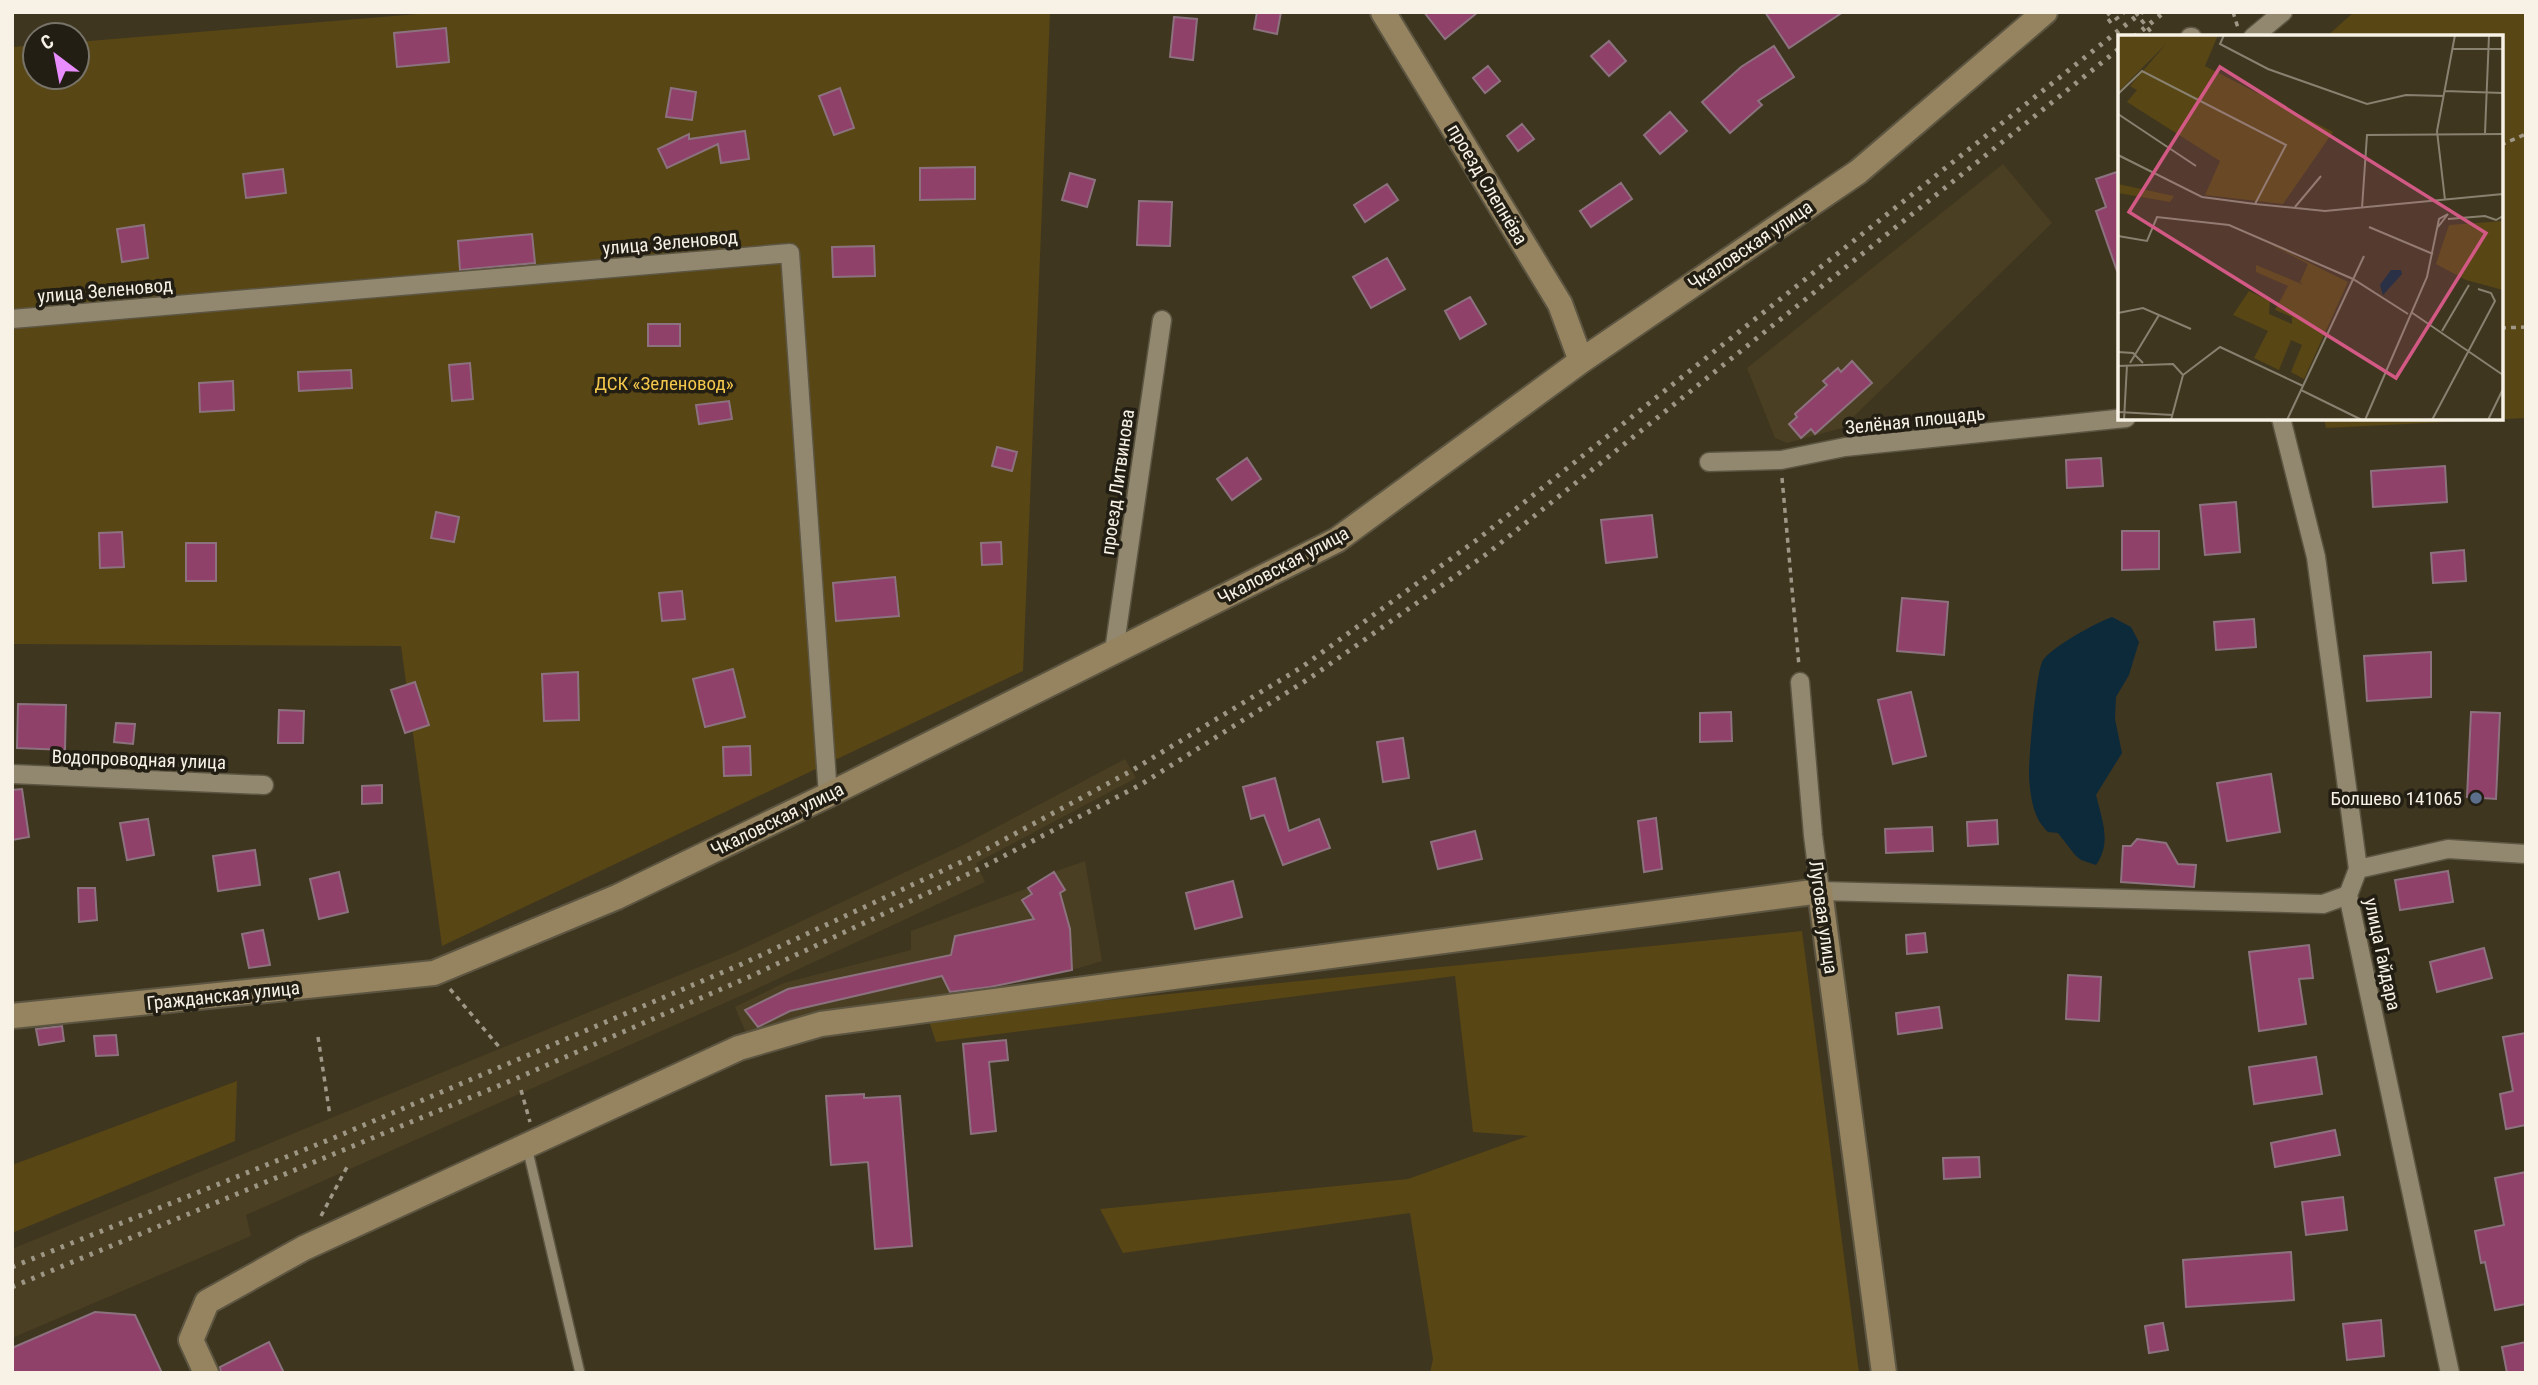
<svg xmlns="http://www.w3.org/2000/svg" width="2538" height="1385" viewBox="0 0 2538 1385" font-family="'Roboto Condensed',sans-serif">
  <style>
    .built { fill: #4a3f22 }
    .green { fill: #584614 }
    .water { fill: #0d2a3b }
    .building { fill: #8f416a; stroke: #8c727e; stroke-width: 2 }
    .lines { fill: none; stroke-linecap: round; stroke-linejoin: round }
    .lane-casing { stroke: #5c5541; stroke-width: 12 }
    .street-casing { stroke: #5c5541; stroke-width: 21 }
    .secondary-casing { stroke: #5c5541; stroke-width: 28 }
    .path { stroke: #9f9887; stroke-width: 3.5; stroke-dasharray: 5 5; stroke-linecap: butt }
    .lane { stroke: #928870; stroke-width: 9 }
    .street { stroke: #928870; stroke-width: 18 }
    .secondary { stroke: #968460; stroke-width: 24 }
    .rail { stroke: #9d9685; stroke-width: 5; stroke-dasharray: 3.5 7; stroke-linecap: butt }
    .service-dot { fill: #5c6f8a; stroke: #221e14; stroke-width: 2.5 }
    .labels { text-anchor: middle; stroke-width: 7; stroke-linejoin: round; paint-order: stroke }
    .street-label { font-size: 19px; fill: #f7f2e5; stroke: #221e14 }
    .park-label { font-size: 19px; fill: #f3c74b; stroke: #221e14 }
    .poi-label { font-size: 19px; fill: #f7f2e5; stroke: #221e14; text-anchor: end }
    .inset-road { fill: none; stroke: #89816f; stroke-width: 2 }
    .view { fill: #d25984; fill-opacity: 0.15; stroke: #d25984; stroke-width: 3.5 }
    .inset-edge { fill: none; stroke: #f7f2e5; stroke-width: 3.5 }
  </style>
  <rect width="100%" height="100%" fill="#3f3620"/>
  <path class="built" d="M2003,164L2052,223L1842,428L1787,443L1775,438L1747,368Z
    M1125,759L1136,778L976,863L985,882L754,990L246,1215L251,1236L12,1338V1249L738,951L965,844Z
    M1085,861L1102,961L1072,970L951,994L750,1042L735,1007L784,983L911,950V931L1028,888L1054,872Z"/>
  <path class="green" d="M443,12H1050L1023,671L442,946L401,646L12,644V47L35,45V77H77V42Z
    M2354,12H2526V418L2326,428L2324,418H2501V37H2326Z
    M1802,931L1859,1373H1430L1433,1359L1410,1213L1123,1253L1100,1209L1408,1179L1528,1136L1473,1132L1455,976L936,1042L928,1018Z
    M237,1081L235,1141L12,1233V1165Z"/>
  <path class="water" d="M2112,617L2131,627L2139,642L2129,675L2116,697L2115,719L2122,753L2096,795C2102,820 2112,843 2096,865L2081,860L2075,855L2058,833L2048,832C2041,825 2037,819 2034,809C2031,799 2029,783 2029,772C2029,755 2036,671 2043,660C2052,647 2097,622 2112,617Z"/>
  <path class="building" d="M1257,12H1281L1277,34L1254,29Z
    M1424,12H1478L1445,39Z
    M1765,12H1843L1789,48Z
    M1174,17L1197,19L1193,60L1170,57Z
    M446,28L449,62L397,67L394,33Z
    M1609,41L1626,61L1609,76L1591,56Z
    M1774,46L1794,77L1758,101L1762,105L1730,133L1702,102L1741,67Z
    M1488,66L1500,81L1485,93L1473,78Z
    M671,88L696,92L692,120L666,117Z
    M840,88L854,128L834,135L819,96Z
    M1670,112L1687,131L1660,154L1644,135Z
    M1522,124L1534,139L1518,151L1507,136Z
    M745,131L749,159L721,163L718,144L667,168L658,149L689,134V139Z
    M975,167V199L920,200V168Z
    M283,169L286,193L246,198L243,174Z
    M2120,171V271H2117L2096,211L2106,207L2096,179Z
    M1070,173L1095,180L1087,207L1062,200Z
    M1621,183L1632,199L1591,227L1580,211Z
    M1387,184L1398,200L1365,222L1354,205Z
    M1139,201L1172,202L1170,246L1137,245Z
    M144,225L148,258L122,262L117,229Z
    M532,234L535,263L460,270L458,241Z
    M874,246L875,276L833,277L832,247Z
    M1387,258L1405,289L1371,308L1353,277Z
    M1470,297L1486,324L1460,339L1445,311Z
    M648,324H680V346H648Z
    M1852,361L1872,383L1815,434L1811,429L1801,438L1789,424L1797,417L1795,414L1827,385L1823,381L1838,368L1841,372Z
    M470,363L473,399L452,401L449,365Z
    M351,370L352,388L299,391L298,372Z
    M233,381L234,410L200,412L199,383Z
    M729,401L732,419L699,424L696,405Z
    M997,447L1017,452L1012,471L992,466Z
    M1247,458L1261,479L1232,500L1217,479Z
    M2101,458L2103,486L2067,488L2066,460Z
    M2445,466L2447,502L2373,507L2371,471Z
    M2236,502L2240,552L2205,555L2200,505Z
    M436,512L459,517L454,542L431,538Z
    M1652,515L1657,557L1606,563L1601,520Z
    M2122,531H2159V569L2122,570Z
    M122,532L124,567L100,568L99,533Z
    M1001,542L1002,564L982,565L981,543Z
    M186,543H216V581H186Z
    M2464,550L2466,581L2433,583L2431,553Z
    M895,577L899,616L836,621L833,583Z
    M682,591L685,619L662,621L659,593Z
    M1902,598L1948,602L1944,655L1897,651Z
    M2254,619L2256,647L2216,650L2214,622Z
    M2431,652V697L2367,701L2364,656Z
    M733,669L745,717L705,727L693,679Z
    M578,672L579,720L544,721L542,674Z
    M415,682L429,725L405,733L391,690Z
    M1911,692L1926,756L1893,764L1878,700Z
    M18,704L66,705L65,750L17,748Z
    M279,710L304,711L303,743H278Z
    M1731,712L1732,741L1700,742V713Z
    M2471,712L2500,713L2496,799L2467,797Z
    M116,723L135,724L133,744L114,742Z
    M1403,738L1409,778L1383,782L1377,742Z
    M750,746L751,775L724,776L723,747Z
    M2271,774L2280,832L2227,841L2217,783Z
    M1275,778L1289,831L1319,819L1330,848L1283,865L1264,815L1251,819L1243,787Z
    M382,785V803L362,804V786Z
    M22,789L29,837L12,840V790Z
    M1656,818L1662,869L1644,872L1638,821Z
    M148,819L154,855L127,860L120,823Z
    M1997,820L1998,844L1968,846L1967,822Z
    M1932,827L1933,851L1886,853L1885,829Z
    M1475,831L1482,859L1438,869L1431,842Z
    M2137,839L2166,843L2178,864L2196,865L2194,887L2121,882L2123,846H2131Z
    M255,850L260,885L218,891L213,856Z
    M2448,871L2453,902L2400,910L2395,880Z
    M339,872L348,912L319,919L310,879Z
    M1054,872L1065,890L1060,893L1070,929L1072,970L990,987L950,992L942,976L790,1011L758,1027L745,1010L788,989L951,955L955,936L1034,919L1022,900L1032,894L1028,888Z
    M1233,881L1242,917L1195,929L1186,893Z
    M78,888H95L97,920L79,922Z
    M263,930L270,965L249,968L242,934Z
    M1925,933L1927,952L1907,954L1906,935Z
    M2309,945L2313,978L2299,979L2306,1024L2259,1031L2249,952Z
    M2484,948L2492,978L2437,992L2430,962Z
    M2068,975L2101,977L2099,1021L2066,1019Z
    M1939,1007L1942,1028L1898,1034L1896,1013Z
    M62,1026L64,1041L39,1045L36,1029Z
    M2526,1033V1125L2506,1129L2500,1094L2513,1091L2503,1037Z
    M116,1035L118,1055L96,1056L94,1036Z
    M1006,1040L1008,1060L989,1062L996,1131L971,1134L963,1044Z
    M2316,1057L2322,1094L2254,1104L2249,1067Z
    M864,1094V1098L900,1096L912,1246L875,1249L868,1162L831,1165L826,1096Z
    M2335,1130L2340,1155L2275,1167L2271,1143Z
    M1979,1157L1980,1177L1944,1179L1943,1158Z
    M2526,1172V1304L2495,1310L2485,1262L2481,1263L2475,1231L2504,1225L2495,1178Z
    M2343,1197L2347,1230L2306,1235L2302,1202Z
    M2291,1252L2294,1300L2186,1307L2183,1260Z
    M95,1312L135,1315L162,1373H12V1348Z
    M2381,1320L2384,1356L2347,1360L2343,1324Z
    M2163,1323L2168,1350L2149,1353L2145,1326Z
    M269,1342L284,1373H221L220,1367Z
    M2526,1342V1373H2507L2502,1347Z"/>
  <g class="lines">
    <g class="lane-casing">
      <path id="lane" d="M527,1147L580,1373"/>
    </g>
    <g class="street-casing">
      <path id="street" d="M2190,37H2192
        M2253,37L2283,12
        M12,319L790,253L828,795
        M2281,418L2316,557L2358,869L2348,895L2450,1373
        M1709,462L1781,460L1845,447L2126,418
        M1114,651L1162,320
        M1800,682L1813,835L1820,891L2323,904L2348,895
        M12,774L264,785
        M2358,869L2448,849L2526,854"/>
    </g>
    <g class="secondary-casing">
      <path id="secondary" d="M1383,12L1560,304L1581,361
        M12,1016L434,973L617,897L828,795L1337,540L1581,361L1858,172L2045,12
        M206,1373L191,1340L207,1302L304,1248L739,1048L821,1024L1820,891L1884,1373"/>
    </g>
    <path class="path" d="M2111,12L2106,16L2111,23L2125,12
      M2135,12L2155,37
      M2233,12L2238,28
      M2501,145L2526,134
      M2501,328L2526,327
      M1782,478L1799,666
      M450,989L500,1048
      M318,1037L330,1116
      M521,1090L530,1122
      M321,1216L347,1167"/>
    <use href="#lane" class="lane"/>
    <use href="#street" class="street"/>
    <use href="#secondary" class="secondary"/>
    <path class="rail" d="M2134,37L2164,12
      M12,1267L336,1137L742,964L972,857L1131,771L1302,667L1478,539L2142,12
      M12,1287L515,1079L749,977L979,869L1140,785L1310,678L1488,553L2120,48"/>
  </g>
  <circle class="service-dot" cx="2476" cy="798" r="7"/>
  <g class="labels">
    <g class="street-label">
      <text transform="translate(1488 184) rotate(59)" y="7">проезд Слепнёва</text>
      <text transform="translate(670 242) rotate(-5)" y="7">улица Зеленовод</text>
      <text transform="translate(1750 245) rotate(-34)" y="7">Чкаловская улица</text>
      <text transform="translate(105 290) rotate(-5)" y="7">улица Зеленовод</text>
      <text transform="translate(1915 420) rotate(-6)" y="7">Зелёная площадь</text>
      <text transform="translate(1117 482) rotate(-82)" y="7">проезд Литвинова</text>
      <text transform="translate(1283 565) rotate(-28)" y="7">Чкаловская улица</text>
      <text transform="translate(139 759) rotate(2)" y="7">Водопроводная улица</text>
      <text transform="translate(777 819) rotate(-26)" y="7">Чкаловская улица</text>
      <text transform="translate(1824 917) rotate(82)" y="7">Луговая улица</text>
      <text transform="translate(2383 954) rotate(78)" y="7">улица Гайдара</text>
      <text transform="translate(223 995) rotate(-6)" y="7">Гражданская улица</text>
    </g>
    <g class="park-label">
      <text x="664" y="390">ДСК «Зеленовод»</text>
    </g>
    <g class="poi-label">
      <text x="2462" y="805">Болшево 141065</text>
    </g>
  </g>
  <g transform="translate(2118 35)">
    <rect width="385" height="385" fill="#3f3620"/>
    <path d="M0,0H100L87,31L215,97L165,169L87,160L102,126L9,67L19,55L12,51L48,9L0,57ZM0,149L56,161L52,167L0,158ZM385,186V255L348,245L318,229L331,190ZM133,199L230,247L186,344L173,337L184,310L173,305L161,335L136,323L150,296L115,280L131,256L152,266L151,279L174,289V282L157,275L170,251L138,237V230L186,250L182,247L190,229Z" fill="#584614"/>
    <path d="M273,235H283L284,239L265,260L262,250Z" fill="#0d2a3b"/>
    <path class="inset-road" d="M106,0L102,9L150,34L249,69L288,60L326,61M335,14H385M327,56L385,58M0,59L24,36L168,110L137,169M0,79L78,131M367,98L371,0M0,120L84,162L137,169L207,176L385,159M327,165L319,96L337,0M177,172L203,141M244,173L249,100L385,99M330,184L367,181L378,185L385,181M251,192L315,219M0,201L29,206L39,182L111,190L235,244L290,279M293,277L385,340M0,278L25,273L73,294M324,296L351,250M0,317L15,318L25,328M12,328L41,280M0,331L55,329L65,340M183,355L244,385M0,377L55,380M6,385L9,330M53,385L65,340L102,312L185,351M169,385L246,221M247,385L309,242L321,184L330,179L320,192M314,385L377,266L373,258L360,254M370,385L385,354"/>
    <path class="view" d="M102,32L368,198L278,343L11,177Z"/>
    <rect width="385" height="385" class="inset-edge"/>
  </g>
  <rect width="2538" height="1385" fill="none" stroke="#f7f2e5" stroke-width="28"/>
  <g transform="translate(56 56) rotate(328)"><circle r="33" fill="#221e14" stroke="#777368" stroke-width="2"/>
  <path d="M0-5L12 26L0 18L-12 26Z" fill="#e98dfe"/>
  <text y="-10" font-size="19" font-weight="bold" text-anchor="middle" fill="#f7f2e5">С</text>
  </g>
</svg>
